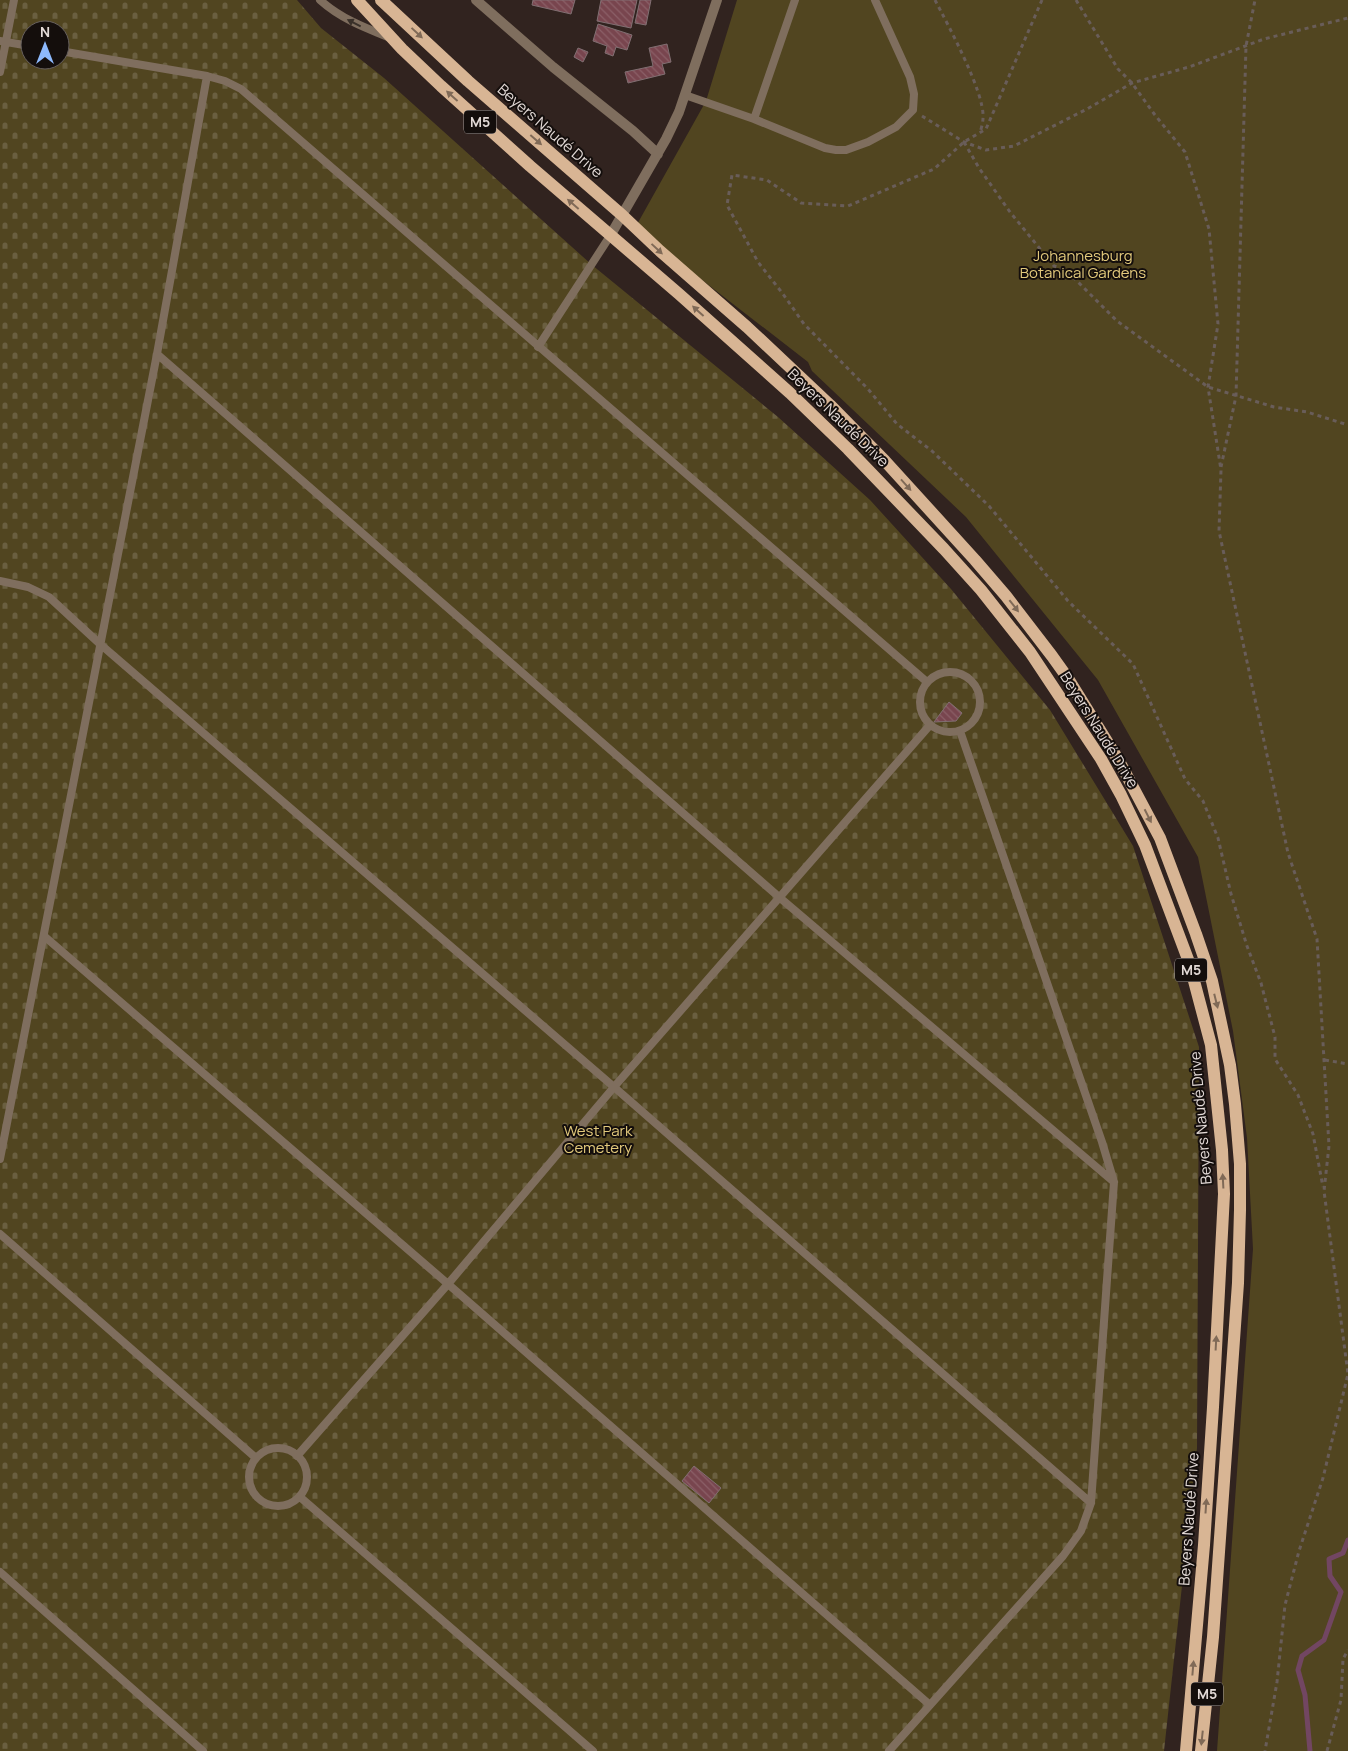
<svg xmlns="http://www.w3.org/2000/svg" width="1348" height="1751" viewBox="0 0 1348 1751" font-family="Manrope,sans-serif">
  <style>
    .cemetery { fill: url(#cemetery-stones); fill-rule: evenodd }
    .park { fill: #514520 }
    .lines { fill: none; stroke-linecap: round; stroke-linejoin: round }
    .stream { stroke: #724662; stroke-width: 5 }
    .building { fill: url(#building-back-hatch); stroke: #816f72 }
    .path { stroke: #695d59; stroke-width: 3; stroke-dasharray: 4 4; stroke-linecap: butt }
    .lane { stroke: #7f6e5e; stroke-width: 8 }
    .street { stroke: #7f6e5e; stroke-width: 10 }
    .primary { stroke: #d8b594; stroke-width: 12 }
    .oneway { fill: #393029 }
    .oneway2 { fill: #806a57 }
    .labels { text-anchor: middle; stroke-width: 4; stroke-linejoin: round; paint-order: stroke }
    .shield { fill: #140e0c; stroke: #a59d9a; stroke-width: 1 }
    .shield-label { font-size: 14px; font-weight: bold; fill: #e3dad7 }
    .street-label { font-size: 15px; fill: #e3dad7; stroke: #140e0c }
    .park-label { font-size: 15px; fill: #e3ca7c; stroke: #140e0c }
  </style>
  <defs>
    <pattern id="cemetery-stones" width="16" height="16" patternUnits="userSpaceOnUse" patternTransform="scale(1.25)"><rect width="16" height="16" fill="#514520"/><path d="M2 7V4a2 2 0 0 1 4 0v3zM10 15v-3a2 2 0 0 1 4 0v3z" fill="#6a5f40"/></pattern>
    <pattern id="building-back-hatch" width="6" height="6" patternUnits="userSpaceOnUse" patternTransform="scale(1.25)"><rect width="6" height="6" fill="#78454e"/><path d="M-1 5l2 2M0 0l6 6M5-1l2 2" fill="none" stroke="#8b5f67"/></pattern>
  </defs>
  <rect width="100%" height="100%" fill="#31231f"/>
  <path class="cemetery" d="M0,0H297L321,28L384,78L592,265L778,417L870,500L951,589L1050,710L1133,846L1199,1047L1197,1448L1164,1751H0ZM30,30H60V60H30Z"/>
  <path class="park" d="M737,0H1348V1751H1217L1253,1249L1247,1138L1233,1031L1198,857L1098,680L966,517L812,371L808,362L635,228L706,101Z"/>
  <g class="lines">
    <path class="stream" d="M1310,1751L1305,1695L1298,1670L1302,1656L1324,1640L1341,1592L1330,1576L1329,1559L1343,1553L1348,1540"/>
  </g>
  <path class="building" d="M533,0H575L571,14L532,5Z
    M601,0H637L631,28L597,21Z
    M640,0H651L646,25L635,23Z
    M598,24L632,35L627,50L616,47L613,56L605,53L607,46L593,41Z
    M667,44L671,62L662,64L665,74L628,83L625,72L653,66L649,48Z
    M578,48L588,52L583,62L574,57Z
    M949,702L962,713L956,721L934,722Z
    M694,1466L721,1488L709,1503L682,1481Z"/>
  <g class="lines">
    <path class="path" d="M935,0C948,25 985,93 983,118C983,123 981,129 980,133
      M1042,0L986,129L964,142L934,169L848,206L801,203L767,180L732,175L727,205L758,262L783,294L804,324L868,389L897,424L932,451L989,506L1068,601L1133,664L1185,779L1203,801L1218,838L1231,894L1247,946L1261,983L1275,1037V1059L1298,1095L1313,1134L1323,1187
      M1076,0L1118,69L1132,83L1155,115L1185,152L1209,229L1218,324L1208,387L1221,470L1219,531L1288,853L1317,939L1329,1146L1324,1191L1348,1374L1323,1478L1299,1551L1285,1605L1277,1682L1265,1751
      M922,116L964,142L986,150L1014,146L1087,109L1132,83L1189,67L1264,39L1348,18
      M964,142L979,168L1010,212L1054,266L1066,270L1117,321L1208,387L1274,407L1307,412L1348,425
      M1221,467L1236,396L1246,46L1255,0
      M1325,1060L1348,1064
      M1327,1751L1341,1700L1343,1659L1348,1650"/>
    <path class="lane" d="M320,0C340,18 363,27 388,37
      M0,41L30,46
      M60,51L207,76L225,81L241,89L927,682
      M0,72L14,0
      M685,95L754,119L825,148L836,150H846L868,142L896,127L913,110L914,94L910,77L875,0
      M754,119L795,0
      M538,347L610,236
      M157,354L779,897L1114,1182
      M0,581L28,587L49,597L100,644L614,1087L1091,1503
      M920 702a30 30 0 1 1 60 0a30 30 0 1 1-60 0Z
      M44,936L448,1284L930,1705
      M0,1159L157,354L207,76
      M0,1234L256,1458
      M249 1477a29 29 0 1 1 58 0a29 29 0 1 1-58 0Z
      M297,1456L448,1284L614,1087L930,725
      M300,1497L593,1751
      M0,1572L203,1751
      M889,1751L1063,1556L1081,1531L1091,1503L1114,1182L1102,1142L960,731"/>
    <path class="street" d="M476,0L553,67L633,131L658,154
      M610,236L666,139L679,112L717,0"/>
    <path class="primary" d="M357,0L402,49L441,86L530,166L679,294L790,393L848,449L944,549L981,590L1030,652L1101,759L1121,795L1145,845L1189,962L1211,1045L1222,1150L1224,1194L1213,1407L1204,1545L1186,1751
      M381,0L468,81L622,215L660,251L747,327L830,405L885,461L975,560L1006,596L1052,656L1067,677L1119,761L1160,838L1196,934L1212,981L1230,1065L1235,1104L1240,1164V1210L1238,1283L1213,1637L1201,1751"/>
  </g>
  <defs><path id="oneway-solid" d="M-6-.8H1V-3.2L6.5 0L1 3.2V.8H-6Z" transform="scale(1.25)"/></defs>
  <use class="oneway" href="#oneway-solid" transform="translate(354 23) rotate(-153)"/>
  <g class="oneway2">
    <use href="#oneway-solid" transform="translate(417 33) rotate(43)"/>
    <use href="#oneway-solid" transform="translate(452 96) rotate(-138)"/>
    <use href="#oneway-solid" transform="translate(536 140) rotate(41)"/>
    <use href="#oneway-solid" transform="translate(573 204) rotate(-139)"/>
    <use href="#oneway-solid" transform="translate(657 249) rotate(43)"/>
    <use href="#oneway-solid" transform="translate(698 311) rotate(-138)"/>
    <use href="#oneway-solid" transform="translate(906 485) rotate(48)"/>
    <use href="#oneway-solid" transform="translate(1014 606) rotate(52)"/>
    <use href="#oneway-solid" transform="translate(1148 816) rotate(63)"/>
    <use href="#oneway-solid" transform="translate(1216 1001) rotate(76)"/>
    <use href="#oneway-solid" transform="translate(1223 1181) rotate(-93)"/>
    <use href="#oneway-solid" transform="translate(1216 1343) rotate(-87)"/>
    <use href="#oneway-solid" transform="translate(1206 1506) rotate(-86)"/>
    <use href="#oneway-solid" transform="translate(1193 1668) rotate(-85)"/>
    <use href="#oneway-solid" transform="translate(1202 1738) rotate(96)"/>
  </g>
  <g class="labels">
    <g class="shield">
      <rect x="464" y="110.5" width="32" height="23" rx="4"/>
      <rect x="1175" y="958.5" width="32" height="23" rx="4"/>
      <rect x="1191" y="1682.5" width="32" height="23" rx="4"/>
    </g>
    <g class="shield-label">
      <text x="480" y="127">M5</text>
      <text x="1191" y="975">M5</text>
      <text x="1207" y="1699">M5</text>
    </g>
    <g class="street-label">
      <text transform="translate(550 131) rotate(41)" y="5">Beyers Naudé Drive</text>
      <text transform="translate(838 418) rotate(44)" y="5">Beyers Naudé Drive</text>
      <text transform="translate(1099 730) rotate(58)" y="5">Beyers Naudé Drive</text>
      <text transform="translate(1201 1118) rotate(-95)" y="5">Beyers Naudé Drive</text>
      <text transform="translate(1189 1519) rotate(-86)" y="5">Beyers Naudé Drive</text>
    </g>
    <g class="park-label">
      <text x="1083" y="261">Johannesburg<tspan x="1083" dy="17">Botanical Gardens</tspan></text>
      <text x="598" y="1136">West Park<tspan x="598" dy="17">Cemetery</tspan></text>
    </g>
  </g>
  <g transform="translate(45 45)"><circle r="24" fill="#140e0c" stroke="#67605d"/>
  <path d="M0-4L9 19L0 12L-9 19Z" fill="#8db9fc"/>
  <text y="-8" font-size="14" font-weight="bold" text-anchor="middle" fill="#e3dad7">N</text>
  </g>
</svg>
